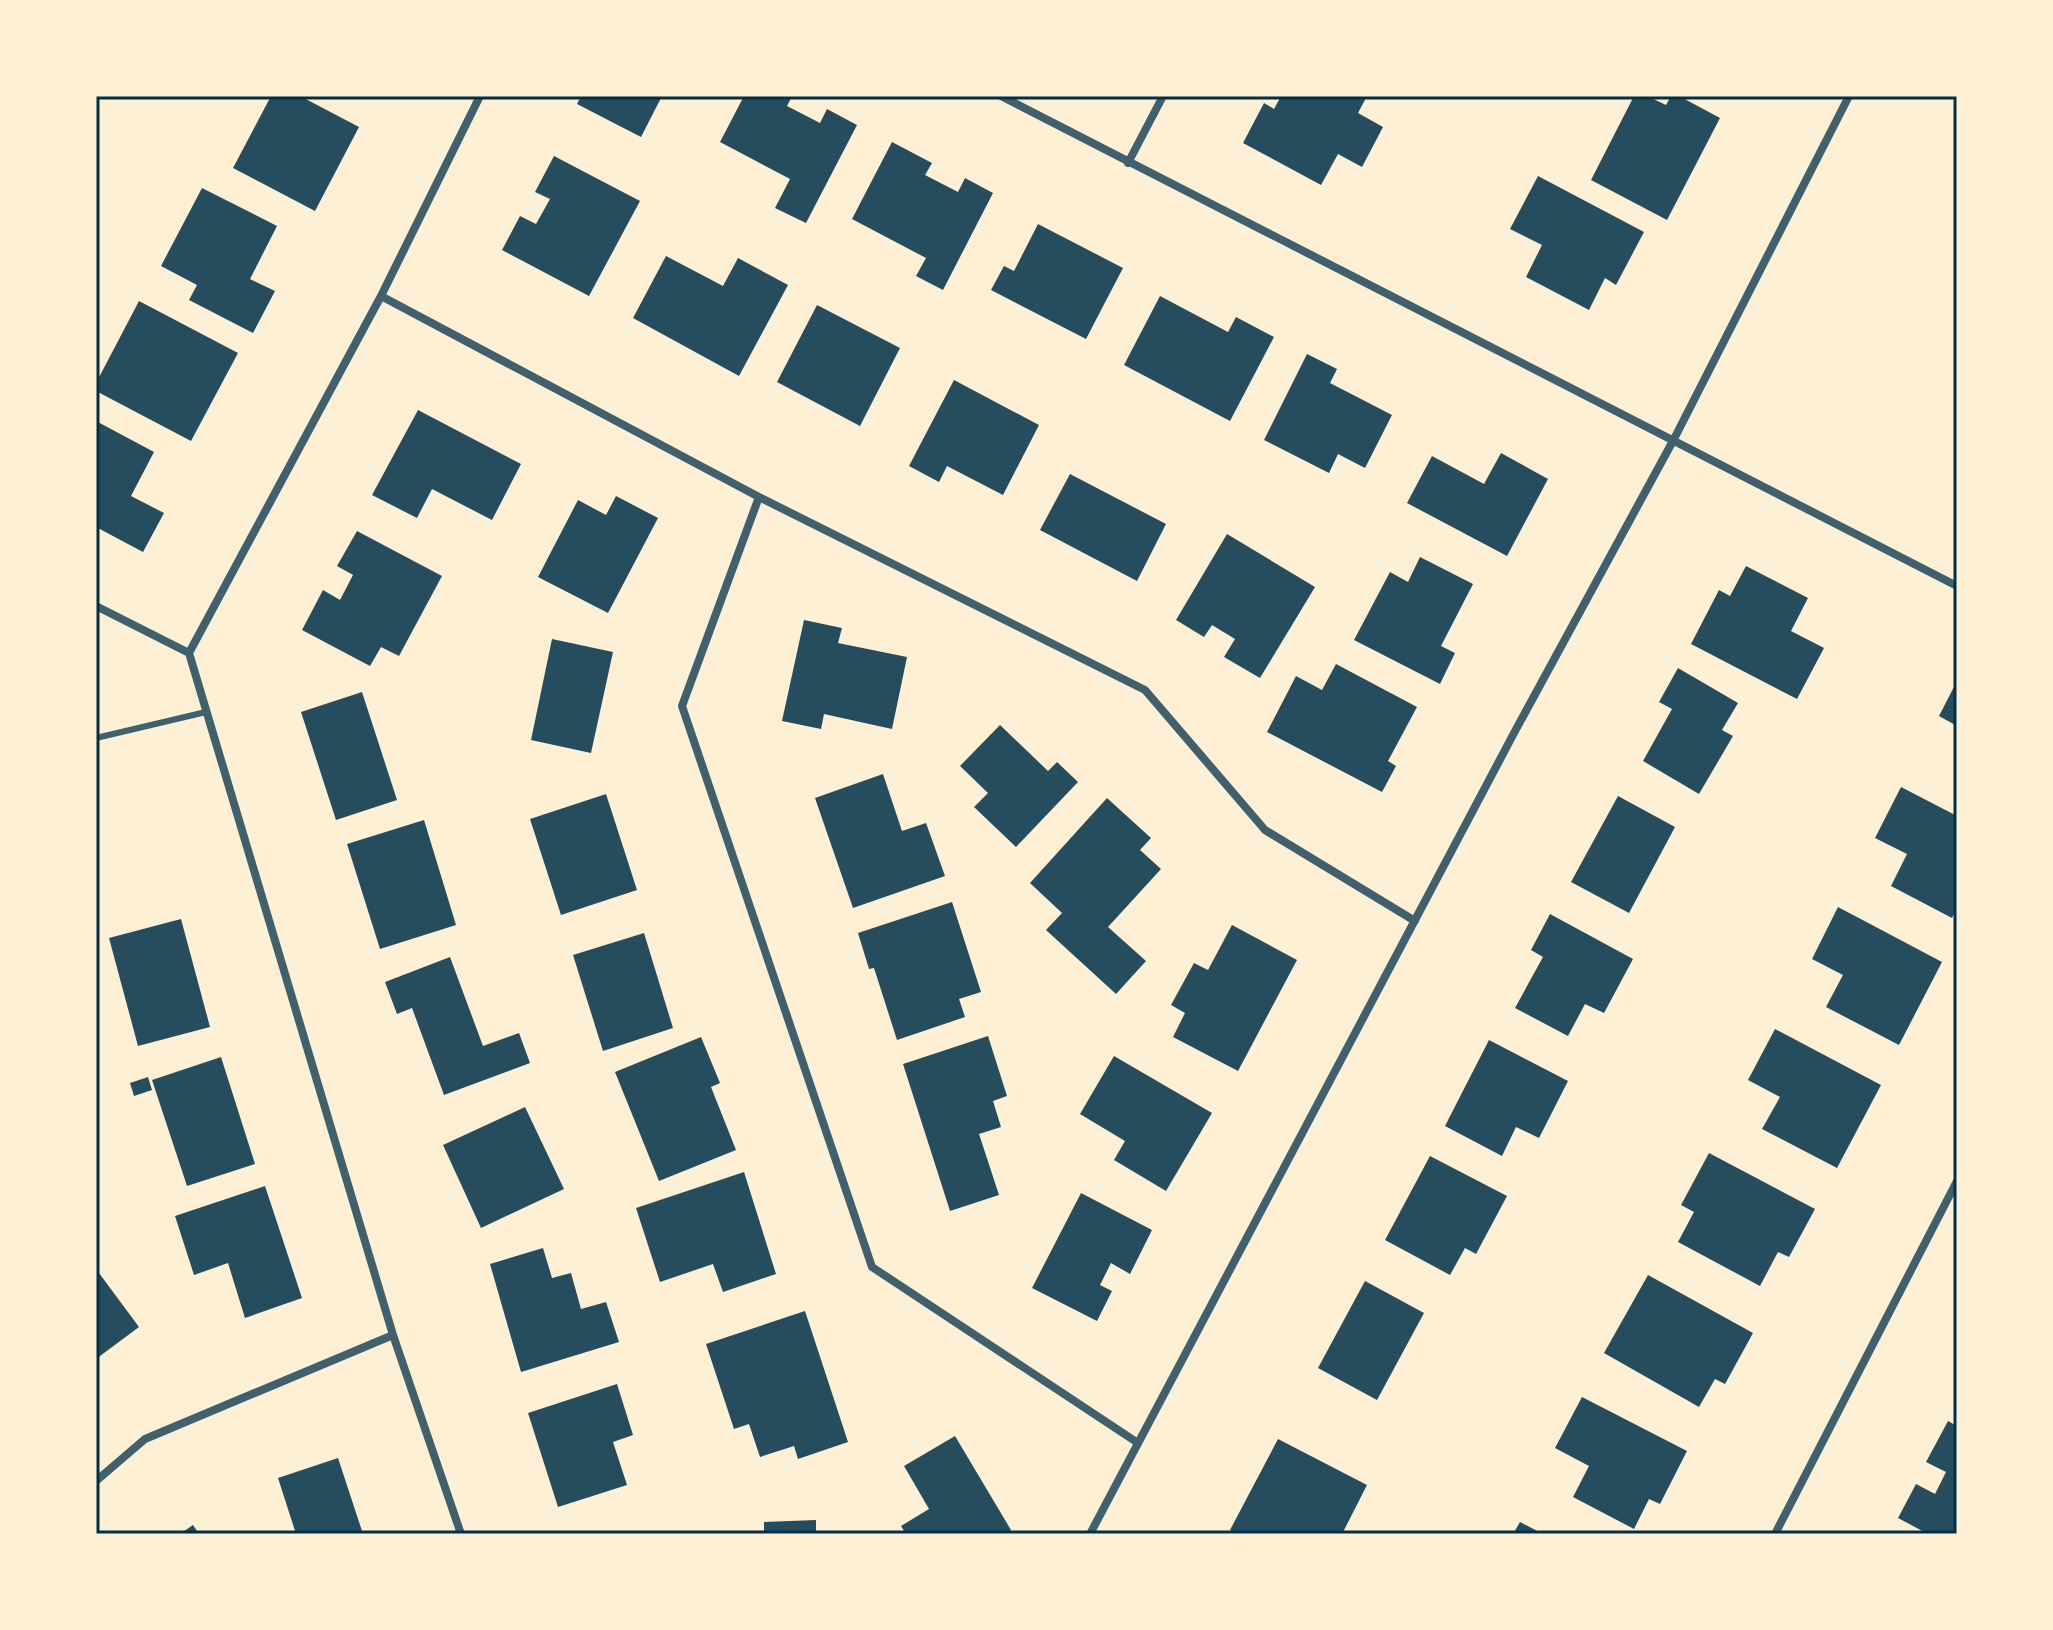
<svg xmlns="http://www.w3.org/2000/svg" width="2053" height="1630" viewBox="0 0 2053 1630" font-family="'Fira Sans Condensed',sans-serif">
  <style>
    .building { fill: #264d5e }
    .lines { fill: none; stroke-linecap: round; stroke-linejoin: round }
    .service { stroke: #3f606c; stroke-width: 6 }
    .minor { stroke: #3f606c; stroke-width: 8 }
    .neatline { fill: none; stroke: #003049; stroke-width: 3 }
  </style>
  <rect width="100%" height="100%" fill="#fdf0d5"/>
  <path class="building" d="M271,96H300L359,127L315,211L233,168Z
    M581,96H662L641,137L577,104Z
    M744,96H792L787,106L820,123L827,109L857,125L806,223L775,208L790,179L720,142Z
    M1281,96H1367L1358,113L1383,127L1362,167L1338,154L1321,185L1243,143L1264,103L1274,109Z
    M1634,96H1647L1666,105L1671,96H1679L1720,118L1667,220L1591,180Z
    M892,142L932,163L925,175L958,192L965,178L993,193L943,290L916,276L926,258L852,219Z
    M554,156L640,201L589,296L502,250L520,216L536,224L550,199L535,192Z
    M1538,176L1644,232L1616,285L1605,278L1589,310L1526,277L1542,245L1510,229Z
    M202,188L277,226L250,279L275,291L253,333L189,300L197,285L161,266Z
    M1038,224L1123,268L1086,339L991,290L1004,266L1014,271Z
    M666,256L723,286L738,258L788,285L739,376L633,318Z
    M1160,296L1228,332L1236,317L1274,337L1230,421L1124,365Z
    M139,301L238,353L191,441L96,391V383Z
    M817,305L900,348L860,426L777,382Z
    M1307,354L1337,369L1330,383L1392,415L1365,468L1338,454L1329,473L1264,440Z
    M954,380L1039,425L1003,495L947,466L939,482L909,466Z
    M418,410L521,464L492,520L432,489L417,518L372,495Z
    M96,421L154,452L131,496L164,513L143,552L96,527Z
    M1501,453L1548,479L1507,556L1407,503L1432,456L1484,484Z
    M1070,474L1166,524L1137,581L1040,530Z
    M616,496L658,518L608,613L538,577L578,500L606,515Z
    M357,531L442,576L399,656L381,647L370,666L302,630L323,590L340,600L353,575L337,566Z
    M1227,534L1315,587L1260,678L1224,657L1235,639L1212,625L1204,637L1176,620Z
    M1420,557L1473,584L1441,646L1455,653L1440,684L1354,640L1390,572L1408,582Z
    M1746,566L1808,598L1791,631L1824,648L1797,699L1691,644L1719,590L1730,596Z
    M804,620L842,628L838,643L907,657L892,729L824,714L821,729L782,721Z
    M552,639L613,652L591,753L531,740Z
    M1336,664L1417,707L1388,761L1396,766L1382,792L1267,732L1296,676L1322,690Z
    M1678,668L1738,703L1722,730L1733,736L1699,794L1643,761L1672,709L1659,702Z
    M1957,681V726L1939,716Z
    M362,692L397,800L336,820L301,712Z
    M1000,725L1048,771L1057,762L1078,782L1016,847L974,807L988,793L960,766Z
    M883,774L902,831L926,823L945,876L853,908L815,798Z
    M1901,787L1957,816V908L1952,918L1891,886L1907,854L1875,838Z
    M606,794L637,890L561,915L530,819Z
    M1618,796L1675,827L1629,913L1571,882Z
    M1107,798L1151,838L1140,850L1161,869L1108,927L1146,961L1116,994L1046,930L1062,913L1030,883Z
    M424,820L456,925L380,949L347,844Z
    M952,902L981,992L959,999L965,1017L897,1040L874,968L869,969L858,933Z
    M1838,907L1942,962L1899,1045L1826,1007L1843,975L1812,959Z
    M1550,914L1633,959L1604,1013L1585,1004L1568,1036L1515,1008L1543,957L1531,950Z
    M181,919L210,1027L138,1046L109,938Z
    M1232,925L1297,960L1238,1071L1173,1037L1185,1013L1171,1005L1194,963L1208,970Z
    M644,933L673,1028L603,1051L573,955Z
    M450,957L483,1046L519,1033L530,1063L444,1095L412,1008L397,1014L385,982Z
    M1775,1029L1881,1085L1837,1168L1762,1129L1780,1097L1748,1080Z
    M988,1036L1007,1096L993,1101L1001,1127L979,1134L999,1195L950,1211L903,1064Z
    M701,1037L720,1083L711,1087L736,1150L659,1181L615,1072Z
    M1489,1040L1568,1081L1539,1138L1516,1127L1502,1156L1445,1126Z
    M1114,1056L1212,1113L1166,1191L1114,1160L1125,1141L1080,1114Z
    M221,1057L255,1164L187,1186L152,1080Z
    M148,1077L152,1090L134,1096L130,1083Z
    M525,1107L564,1189L481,1228L443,1145Z
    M1709,1153L1815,1209L1789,1257L1778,1252L1760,1286L1678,1242L1694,1212L1681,1205Z
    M1430,1156L1507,1196L1476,1254L1465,1248L1450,1275L1385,1240Z
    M744,1172L776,1274L723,1292L713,1264L660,1282L636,1208Z
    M265,1186L302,1298L245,1318L228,1263L194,1275L175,1216Z
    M1081,1193L1152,1230L1130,1274L1111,1263L1100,1285L1112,1291L1097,1321L1032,1288Z
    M543,1248L552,1278L571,1273L581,1309L606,1302L619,1342L521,1372L490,1264Z
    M99,1273L139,1327L96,1359V1275Z
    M1648,1275L1753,1333L1725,1384L1715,1379L1699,1407L1604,1353Z
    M1365,1281L1424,1313L1377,1400L1318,1368Z
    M805,1311L848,1442L798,1459L794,1446L760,1457L749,1424L734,1429L706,1344Z
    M617,1384L633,1435L613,1442L627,1485L558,1507L528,1413Z
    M1582,1397L1687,1451L1660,1504L1649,1499L1634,1529L1573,1497L1589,1466L1555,1448Z
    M1948,1421L1957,1426V1534H1928L1898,1518L1916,1484L1935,1494L1946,1472L1926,1462Z
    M955,1436L1011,1530L1005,1534H906L901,1526L929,1509L904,1466Z
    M1278,1439L1367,1485L1342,1534H1238L1230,1530Z
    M338,1458L363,1534H296L278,1478Z
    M816,1520V1534H764V1522Z
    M1520,1522L1543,1534H1513Z
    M193,1525L199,1534H180Z"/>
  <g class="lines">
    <path class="service" d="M96,738L206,712"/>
    <path class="minor" d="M1001,96L1957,586
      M1128,163L1163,96
      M381,296L759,497L1145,690L1265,830L1415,921
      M759,497L682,706L872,1267L1138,1443
      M96,606L189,653
      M189,653L393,1335L461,1534
      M189,653L381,296L480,96
      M96,1481L145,1439L393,1335
      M1090,1534L1514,733L1674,439L1849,96
      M1775,1534L1957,1181"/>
  </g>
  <rect width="2053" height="1630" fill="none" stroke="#fdf0d5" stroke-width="196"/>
  <rect x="98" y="98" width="1857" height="1434" class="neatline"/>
</svg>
